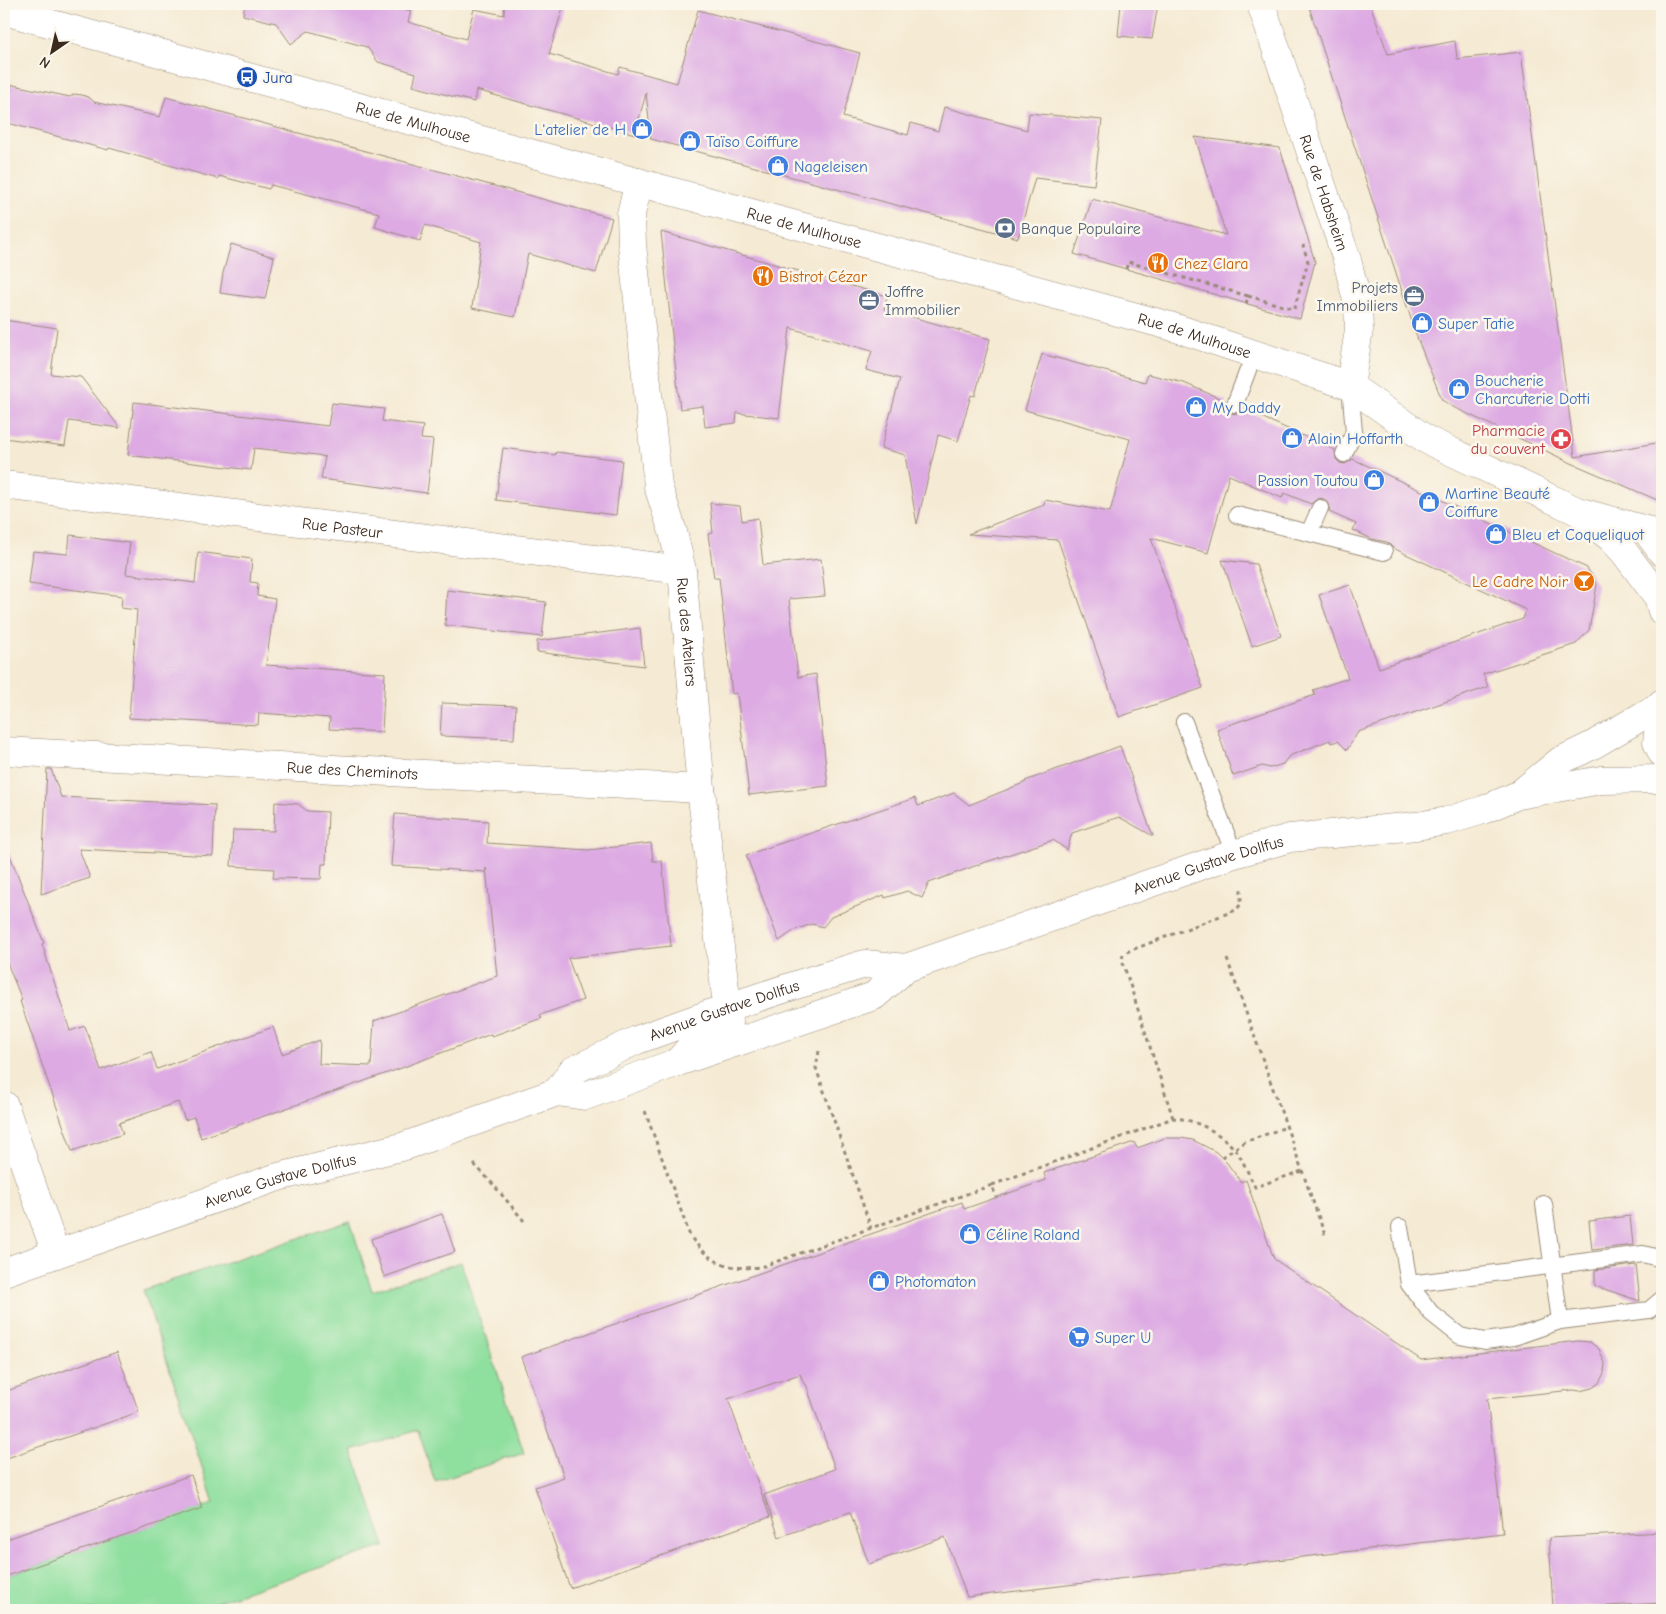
<svg xmlns="http://www.w3.org/2000/svg" width="1666" height="1614" viewBox="0 0 1666 1614" font-family="'Comic Neue',sans-serif">
  <style>
    .garden { fill: #8fdf9f; stroke: #65845e }
    .building { fill: #ddaae3 }
    .lines { fill: none; stroke-linecap: round; stroke-linejoin: round }
    .service-casing { stroke: #988a78; stroke-width: 18 }
    .minor-casing { stroke: #988a78; stroke-width: 29 }
    .tertiary-casing { stroke: #988a78; stroke-width: 29 }
    .secondary-casing { stroke: #988a78; stroke-width: 29 }
    .path { stroke: #988a78; stroke-width: 3; stroke-dasharray: 4 4; stroke-linecap: butt }
    .service { stroke: #fff; stroke-width: 16 }
    .minor { stroke: #fff; stroke-width: 28 }
    .tertiary { stroke: #fff; stroke-width: 28 }
    .secondary { stroke: #fff; stroke-width: 28 }
    .labels { text-anchor: middle; stroke-width: 5; stroke-linejoin: round; paint-order: stroke }
    .transit-label { font-size: 16px; fill: #164399; stroke: #fbf7ec; text-anchor: start }
    .street-label { font-size: 16px; fill: #3b2a1e; stroke: #fbf7ec }
    .shop-label { font-size: 16px; fill: #366cbe; stroke: #fbf7ec; text-anchor: start }
    .service-label { font-size: 16px; fill: #4e5e75; stroke: #fbf7ec; text-anchor: start }
    .food-label { font-size: 16px; fill: #c56008; stroke: #fbf7ec; text-anchor: start }
    .health-label { font-size: 16px; fill: #be3a42; stroke: #fbf7ec; text-anchor: end }
  </style>
  <rect width="100%" height="100%" fill="#fbf7ec"/>
  <filter id="ink" filterUnits="userSpaceOnUse"><feTurbulence type="fractalNoise" baseFrequency=".02" numOctaves="2"/><feDisplacementMap in="SourceGraphic" scale="10" xChannelSelector="R" yChannelSelector="G"/><feConvolveMatrix kernelMatrix="1 2 1 2 8 2 1 2 1" color-interpolation-filters="sRGB"/></filter>
  <filter id="wash" filterUnits="userSpaceOnUse"><feTurbulence type="fractalNoise" baseFrequency=".0096" numOctaves="4" result="noise"/><feDisplacementMap in="SourceGraphic" scale="20" xChannelSelector="R" yChannelSelector="G"/><feGaussianBlur stdDeviation="1.12" result="paint"/><feColorMatrix in="noise" values="0 0 0 0 0 0 0 0 0 0 0 0 0 0 0 0 0 1.4 0 .05"/><feComposite in="paint" operator="in"/></filter>
  <g filter="url(#wash)">
    <rect width="100%" height="100%" fill="#f5ead3"/>
    <path class="garden" d="M350,1221L372,1291L461,1262L524,1453L435,1482L418,1430L352,1451L385,1546L192,1610H4V1577L214,1503L143,1290Z"/>
    <g id="blocks">
      <path class="building" d="M245,4H387L411,11L408,22L466,39L474,9L504,15L505,4H564L549,54L618,74L620,67L677,83L698,10L860,53L843,117L908,135L911,123L938,131L944,107L1027,130L1029,113L1102,120L1094,185L1035,178L1018,238L651,139L646,93L635,134L476,90L474,102L413,86L416,73L378,62L367,47L308,31L291,44L276,23L243,15Z
        M1121,4H1158L1152,39L1118,36Z
        M1308,4H1370L1388,54L1455,41L1457,59L1521,52L1575,457L1662,442V502L1562,459H1563L1451,406L1442,400L1418,340Z
        M4,83L70,97L74,94L82,95L90,98L94,102L160,117L166,97L612,218L596,273L528,254L515,317L472,308L481,242L425,225L420,241L375,227L379,213L271,185L269,189L219,176L218,179L109,148L108,150L4,122Z
        M1195,137L1280,148L1315,262L1300,319L1074,254L1092,199L1226,235Z
        M661,232L887,296L884,309L990,339L975,396L971,395L958,441L938,435L917,524L905,455L881,448L900,379L866,370L872,351L790,328L779,418L737,413L736,423L705,427L703,406L680,409Z
        M231,244L274,257L265,299L220,293L223,273Z
        M4,320L57,328L51,374L81,377L120,428L69,421L65,446L4,438Z
        M1042,354L1145,382L1148,374L1184,383L1226,401L1227,410L1231,413L1237,414L1243,409L1335,450L1336,459L1340,463L1345,464L1353,459L1587,568L1597,585L1589,630L1576,644L1483,674L1488,687L1358,732L1347,750L1338,741L1331,743L1330,740L1289,756L1283,764L1270,768L1262,766L1233,776L1217,729L1315,695L1313,690L1348,678L1319,595L1350,585L1379,668L1523,619L1526,610L1393,548L1387,542L1372,539L1353,530L1356,524L1329,512L1330,506L1324,499L1318,498L1311,504L1284,493L1282,498L1229,475L1208,553L1151,538L1203,688L1119,717L1058,540L968,534L1044,505L1045,500L1110,512L1130,439L1025,410Z
        M134,402L328,426L332,403L384,409L382,421L423,426L421,439L433,440L427,493L321,479L325,457L317,455L254,448L251,470L128,455Z
        M503,448L555,455L556,452L622,460L616,515L496,500Z
        M710,503L740,506L742,521L758,518L763,565L821,559L825,596L789,599L798,677L816,674L828,786L749,795L737,693L732,694L719,578H714L708,534L713,533Z
        M70,535L130,543L126,574L195,583L198,552L252,559L250,582L258,583L257,596L275,599L266,665L385,673L382,732L329,729L330,718L259,713L258,725L129,718L137,610L121,608L122,596L29,584L33,551L68,554Z
        M1222,560L1256,564L1281,636L1252,646Z
        M447,590L546,602L542,637L445,625Z
        M640,628L644,666L537,652V641Z
        M442,703L516,706L514,739L440,736Z
        M1120,746L1153,836L1119,817L1072,833L1067,850L1053,840L983,863L929,883L922,898L907,891L885,898L884,895L831,917L823,927L812,924L795,930L779,941L746,855L915,798L918,806L954,793L969,805L1026,782L1025,781Z
        M47,769H51L61,797L215,805L213,856L79,849L90,878L41,894Z
        M275,802L298,804L307,811L328,812L326,864H322L321,879L273,878L274,869L231,866L233,830L274,831Z
        M395,814L488,821L487,843L588,850L651,843L653,861H662L671,946L568,958L583,1000L540,1015L542,1018L492,1036L491,1034L399,1069L201,1138L194,1117L185,1120L178,1102L119,1123L123,1134L72,1151L20,1001L22,1000L4,955V845H6L44,943L42,944L70,1031L85,1026L101,1070L151,1052L157,1069L273,1027L282,1054L320,1040L319,1064L371,1066L374,1021L497,976L486,868V872L391,866Z
        M1165,1138H1181L1193,1140L1216,1152L1227,1163L1241,1182L1246,1180L1274,1259L1421,1360L1578,1341L1590,1342L1599,1349L1605,1363L1604,1373L1599,1383L1592,1388L1580,1391L1573,1390L1487,1399L1503,1533L967,1597L945,1537L869,1564L850,1512L779,1537L764,1495L835,1469L806,1384H804L800,1374L728,1399L770,1517L570,1588L535,1487L564,1477L521,1357L962,1202L964,1209L1046,1180L1044,1173L1134,1142L1137,1148Z
        M442,1214L455,1252L384,1277L371,1239Z
        M1630,1216L1633,1245L1592,1250L1589,1221Z
        M1636,1265L1640,1301L1595,1286V1270Z
        M117,1352L139,1412L4,1459V1392Z
        M191,1475L202,1508L4,1577V1540Z
        M1662,1532V1603L1553,1609L1549,1538Z"/>
    </g>
  </g>
  <g filter="url(#ink)">
    <use href="#blocks" fill-opacity="0" stroke="#988a78" stroke-width="1"/>
    <g class="lines">
      <g class="service-casing">
        <path id="service" d="M1235,404L1248,370
          M1344,454L1354,432L1350,386
          M1237,515L1384,552
          M1309,533L1320,508
          M1184,722L1234,854
          M1544,1204L1560,1321
          M1400,1227L1409,1284L1431,1313L1460,1336L1485,1341L1514,1337L1560,1321L1649,1310L1662,1299
          M1409,1284L1643,1254L1662,1259"/>
      </g>
      <g class="minor-casing">
        <g id="minor">
          <path id="s1" d="M1261,4L1347,260L1358,304L1359,330L1350,386"/>
          <path id="s2" d="M639,182L631,214L632,244L658,486L673,532L682,570L701,789L729,1022L694,1043L678,1062"/>
          <path id="s3" d="M4,485L682,570"/>
          <path id="s4" d="M4,751L701,789"/>
          <path d="M4,1105L56,1254"/>
        </g>
      </g>
      <g class="tertiary-casing">
        <g id="tertiary">
          <path id="s5" d="M4,11L1170,326L1350,386L1427,440L1577,511L1646,530L1662,552"/>
          <path d="M1584,517L1611,538L1624,552L1658,597L1662,611"/>
        </g>
      </g>
      <g class="secondary-casing">
        <g id="secondary">
          <path d="M1662,703L1657,742L1662,753"/>
          <path d="M1521,793L1560,761L1593,745L1661,705"/>
          <path id="s6" d="M557,1092L572,1071L637,1040L726,1008L799,984L865,964L906,968"/>
          <path id="s7" d="M4,1272L278,1177L405,1146L557,1092L585,1096L678,1062L874,996L906,968L1234,854L1290,838L1416,826L1447,821L1483,810L1518,795L1601,780L1662,779"/>
        </g>
      </g>
      <path class="path" d="M1126,269L1128,262L1248,296L1246,304
        M1248,296L1294,309L1308,262L1303,245
        M1227,959L1326,1238
        M819,1051L816,1068L871,1228
        M645,1111L690,1236C710,1263 727,1270 761,1267L992,1185L996,1197
        M1173,1118L1122,960L1123,954L1129,951L1236,910L1241,904V888
        M1222,1157L1245,1142L1286,1127
        M474,1164L491,1182L524,1221
        M992,1185L1173,1118C1196,1119 1226,1135 1239,1155C1245,1165 1250,1177 1255,1187L1302,1171"/>
      <use href="#service" class="service"/>
      <use href="#minor" class="minor"/>
      <use href="#tertiary" class="tertiary"/>
      <use href="#secondary" class="secondary"/>
    </g>
  </g>
  <defs>
    <g id="bus-disc" transform="scale(1.125)"><circle r="9.5" fill="#1a4fb4" stroke="#fbf7ec"/><path d="M-5-6H5V4H4V6H2V4H-2V6H-4V4H-5ZM-3.5-4V0h7V-4ZM-3.5 1.2v1.5H-2V1.2ZM2 1.2v1.5H3.5V1.2Z" fill="#fff"/></g>
    <g id="shop-disc" transform="scale(1.125)"><circle r="9.5" fill="#3f7fe0" stroke="#fbf7ec"/><path d="M-5-2.5h2.3a2.7 3.5 0 0 1 5.4 0H5L5.5 6h-11ZM-1.5-2.5h3a1.5 2.3 0 0 0-3 0Z" fill="#fff"/></g>
    <g id="bank-disc" transform="scale(1.125)"><circle r="9.5" fill="#5c6f8a" stroke="#fbf7ec"/><path d="M-6-4H6V4H-6ZM0-2.3a2.3 2.3 0 1 0 0 4.6a2.3 2.3 0 1 0 0-4.6Z" fill="#fff"/></g>
    <g id="restaurant-disc" transform="scale(1.125)"><circle r="9.5" fill="#e8710a" stroke="#fbf7ec"/><path d="M-5-6h1v4h1v-4h1v4h1v-4h1v5L-1.5 .5V6h-2V.5L-5-1ZM5-6V6H3V1.5H1.5Q1.5-4 5-6Z" fill="#fff"/></g>
    <g id="office-disc" transform="scale(1.125)"><circle r="9.5" fill="#5c6f8a" stroke="#fbf7ec"/><path d="M-6-3h4V-5.5h4V-3h4V5H-6ZM-1-4.5V-3h2v-1.5ZM-6 0V1H6V0Z" fill="#fff"/></g>
    <g id="pharmacy-disc" transform="scale(1.125)"><circle r="9.5" fill="#e0444e" stroke="#fbf7ec"/><path d="M-2-6h4v4h4v4h-4v4h-4v-4h-4v-4h4Z" fill="#fff"/></g>
    <g id="bar-disc" transform="scale(1.125)"><circle r="9.5" fill="#e8710a" stroke="#fbf7ec"/><path d="M-6-5H6L.8 .8V4.5H3.5V6h-7V4.5H-.8V.8Z" fill="#fff"/></g>
    <g id="supermarket-disc" transform="scale(1.125)"><circle r="9.5" fill="#3f7fe0" stroke="#fbf7ec"/><path d="M-6-5.5h2.5l.6 2H6L4.5 2H-2.5L-4.4-4H-6ZM-1.5 3.2a1.3 1.3 0 1 0 .1 0ZM3 3.2a1.3 1.3 0 1 0 .1 0Z" fill="#fff"/></g>
  </defs>
  <g fill-rule="evenodd">
    <use href="#bus-disc" x="247" y="77"/>
    <use href="#shop-disc" x="642" y="129"/>
    <use href="#shop-disc" x="690" y="141"/>
    <use href="#shop-disc" x="778" y="166"/>
    <use href="#bank-disc" x="1005" y="228"/>
    <use href="#restaurant-disc" x="1158" y="263"/>
    <use href="#restaurant-disc" x="763" y="276"/>
    <use href="#office-disc" x="1414" y="296"/>
    <use href="#office-disc" x="869" y="300"/>
    <use href="#shop-disc" x="1422" y="323"/>
    <use href="#shop-disc" x="1459" y="389"/>
    <use href="#shop-disc" x="1196" y="407"/>
    <use href="#shop-disc" x="1292" y="438"/>
    <use href="#pharmacy-disc" x="1561" y="439"/>
    <use href="#shop-disc" x="1374" y="480"/>
    <use href="#shop-disc" x="1429" y="502"/>
    <use href="#shop-disc" x="1496" y="534"/>
    <use href="#bar-disc" x="1584" y="581"/>
    <use href="#shop-disc" x="970" y="1234"/>
    <use href="#shop-disc" x="879" y="1281"/>
    <use href="#supermarket-disc" x="1079" y="1337"/>
  </g>
  <g class="labels">
    <g class="transit-label">
      <text x="263" y="83">Jura</text>
    </g>
    <g class="street-label">
      <text dy="6" stroke="none"><textPath href="#s5" startOffset="424">Rue de Mulhouse</textPath></text>
      <text dy="6" stroke="none"><textPath href="#s1" startOffset="199">Rue de Habsheim</textPath></text>
      <text dy="6" stroke="none"><textPath href="#s5" startOffset="829">Rue de Mulhouse</textPath></text>
      <text dy="6" stroke="none"><textPath href="#s5" startOffset="1234">Rue de Mulhouse</textPath></text>
      <text dy="6" stroke="none"><textPath href="#s3" startOffset="341">Rue Pasteur</textPath></text>
      <text dy="6" stroke="none"><textPath href="#s2" startOffset="456">Rue des Ateliers</textPath></text>
      <text dy="6" stroke="none"><textPath href="#s4" startOffset="349">Rue des Cheminots</textPath></text>
      <text dy="6" stroke="none"><textPath href="#s7" startOffset="1278">Avenue Gustave Dollfus</textPath></text>
      <text dy="6" stroke="none"><textPath href="#s6" startOffset="190">Avenue Gustave Dollfus</textPath></text>
      <text dy="6" stroke="none"><textPath href="#s7" startOffset="291">Avenue Gustave Dollfus</textPath></text>
    </g>
    <g class="shop-label">
      <text x="626" y="135" text-anchor="end">L'atelier de H</text>
      <text x="706" y="147">Taïso Coiffure</text>
      <text x="794" y="172">Nageleisen</text>
      <text x="1438" y="329">Super Tatie</text>
      <text x="1475" y="386">Boucherie<tspan x="1475" dy="18">Charcuterie Dotti</tspan></text>
      <text x="1212" y="413">My Daddy</text>
      <text x="1308" y="444">Alain Hoffarth</text>
      <text x="1358" y="486" text-anchor="end">Passion Toutou</text>
      <text x="1445" y="499">Martine Beauté<tspan x="1445" dy="18">Coiffure</tspan></text>
      <text x="1512" y="540">Bleu et Coqueliquot</text>
      <text x="986" y="1240">Céline Roland</text>
      <text x="895" y="1287">Photomaton</text>
      <text x="1095" y="1343">Super U</text>
    </g>
    <g class="service-label">
      <text x="1021" y="234">Banque Populaire</text>
      <text x="1398" y="293" text-anchor="end">Projets<tspan x="1398" dy="18">Immobiliers</tspan></text>
      <text x="885" y="297">Joffre<tspan x="885" dy="18">Immobilier</tspan></text>
    </g>
    <g class="food-label">
      <text x="1174" y="269">Chez Clara</text>
      <text x="779" y="282">Bistrot Cézar</text>
      <text x="1568" y="587" text-anchor="end">Le Cadre Noir</text>
    </g>
    <g class="health-label">
      <text x="1545" y="436">Pharmacie<tspan x="1545" dy="18">du couvent</tspan></text>
    </g>
  </g>
  <rect width="1666" height="1614" fill="none" stroke="#fbf7ec" stroke-width="20"/>
  <g transform="translate(52 52) rotate(214)" stroke="#fbf7ec" stroke-width="4" paint-order="stroke">
  <path d="M0-4L9 19L0 12L-9 19Z" fill="#3b2a1e"/>
  <text y="-8" font-size="14" font-weight="bold" text-anchor="middle" fill="#3b2a1e">N</text>
  </g>
</svg>
